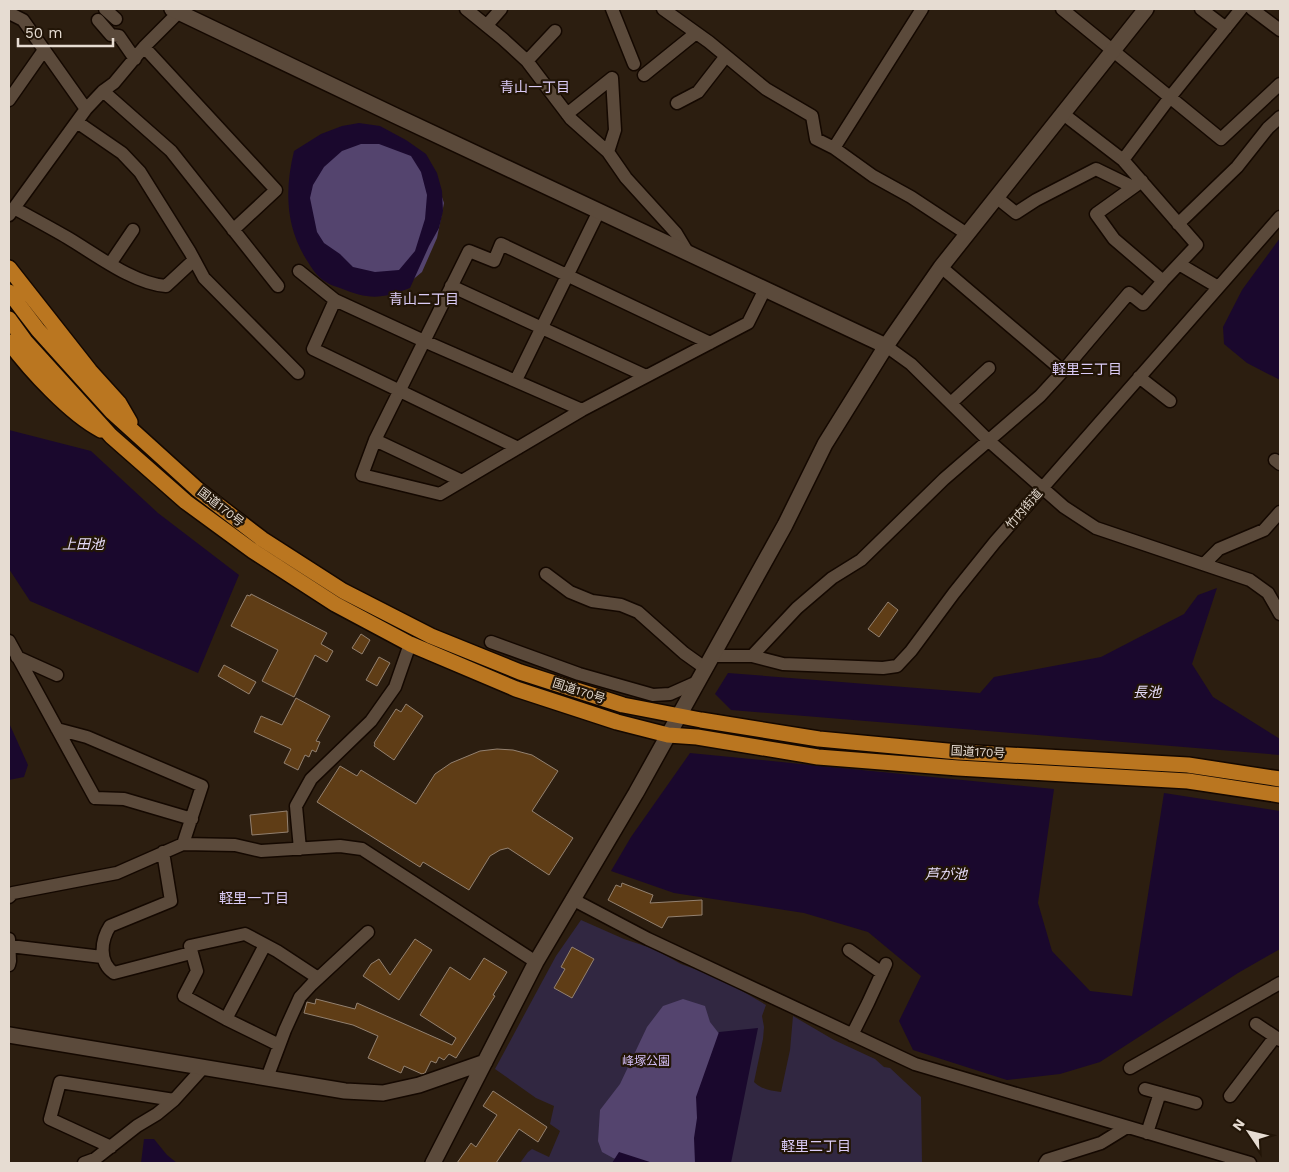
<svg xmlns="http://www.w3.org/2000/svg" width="1289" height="1172" viewBox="0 0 1289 1172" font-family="'Work Sans','Noto Sans JP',sans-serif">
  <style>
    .green { fill: #312741 }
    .forest { fill: #54446e }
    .water { fill: #1a082d; fill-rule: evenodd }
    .building { fill: #5f3d16; stroke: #938170 }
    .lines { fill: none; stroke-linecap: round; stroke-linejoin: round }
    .minor-casing { stroke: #140800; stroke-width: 15 }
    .tertiary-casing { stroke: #140800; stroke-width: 18 }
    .trunk-casing { stroke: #140800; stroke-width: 18 }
    .minor { stroke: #5b4a3b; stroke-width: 12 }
    .tertiary { stroke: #5b4a3b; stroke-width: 15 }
    .trunk { stroke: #ba7620; stroke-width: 15 }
    .labels { text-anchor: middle; stroke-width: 4.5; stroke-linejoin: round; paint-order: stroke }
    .street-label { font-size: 12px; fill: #e6dcd2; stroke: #221507 }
    .park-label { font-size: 12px; fill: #d6c1fa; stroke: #221507 }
    .neighbourhood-label { font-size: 14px; fill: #dbccf7; stroke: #221507 }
    .water-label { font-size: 14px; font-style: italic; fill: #e4daf7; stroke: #221507 }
  </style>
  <rect width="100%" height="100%" fill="#2c1e10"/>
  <path class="green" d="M581,920L624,939L654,949L681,964L720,978L766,1005L762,1016L764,1027L763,1039L754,1082C761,1089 771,1091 781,1092L790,1050L793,1016L834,1040L875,1059L884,1067L890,1068L921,1097L922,1163H520L528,1152L532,1149L549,1157L560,1131L550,1124L554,1106L536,1098L495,1069L556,956Z"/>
  <path class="forest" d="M350,139H380L408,153L434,173L444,203L437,238L422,272L404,287L372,284L310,235V179Z
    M683,999L705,1006L710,1022L724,1040L706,1163H626L613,1158L602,1152L598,1141L600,1110L620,1084L647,1027L663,1006Z"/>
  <path class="water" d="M359,123L380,126L406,140L426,154L437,173L442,191L443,211L439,228L429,246L410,288C381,299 369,300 340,288C335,286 330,285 326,282C317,277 311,267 306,259C285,225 285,188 294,151L321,134L342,126ZM361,144H379L411,156L421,172L427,195L425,219L415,251L399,270L375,272L353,267L340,254L324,243L317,232L310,198L313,185L324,167L342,151Z
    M1280,238V380L1247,363L1224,344L1223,327L1242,290Z
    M9,430L91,451L158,513L239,575L198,673L30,601L9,569Z
    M1217,588L1192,664L1213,697L1280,739V755L731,710L715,694L728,673L980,693L994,677L1101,657L1184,614L1198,595Z
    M9,723L28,765L24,777L9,780Z
    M690,753L1054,789L1038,903L1052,951L1090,991L1132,996L1164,793L1280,811V949L1238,973L1100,1062L1060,1074L1007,1080L913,1050L899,1021L921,976L868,932L804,913L674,893L611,871L631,837Z
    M758,1028L731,1163H695L694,1138L697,1118L696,1097L719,1032Z
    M144,1139H154L167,1155L177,1163H141Z
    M619,1152L653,1163H612Z"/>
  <path class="building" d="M251,594L327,633L321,644L333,651L327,662L315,655L294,697L262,681L278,650L231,626L247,595L250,596Z
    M888,602L898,610L879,637L868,629Z
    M361,634L370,640L362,654L352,648Z
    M379,657L390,663L377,686L366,680Z
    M224,665L256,682L249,694L218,676Z
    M296,698L330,716L316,741L320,742L316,752L312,750L309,757L305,755L298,770L284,763L291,749L254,732L261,716L282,725Z
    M406,704L423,716L394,760L374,746L375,744L374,743L396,709L401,712Z
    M497,749L513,750L532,755L558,771L532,811L573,838L549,875L508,848L500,850L490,856L469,890L423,862L420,867L317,802L340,766L357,776L361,770L416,804L435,774L451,763L480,751Z
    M287,811L288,832L252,835L250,815Z
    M622,883L653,895L650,903L702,900V915L668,917L662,928L608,900L616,885L621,887Z
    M415,939L432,950L399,1000L363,976L371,964L379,959L390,975Z
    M572,947L594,959L572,998L554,988L565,969L561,967Z
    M484,958L507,972L493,995L495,996L456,1058L449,1054L444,1060L439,1057L436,1063L431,1061L425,1073L422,1074L404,1066L401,1073L368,1058L378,1036L353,1025L304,1013L307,1002L315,1004L316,999L355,1009L357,1003L452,1045L456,1038L420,1015L450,967L470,980Z
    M493,1091L547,1127L538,1142L519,1129L496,1163H457L471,1143L476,1147L497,1115L483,1106Z"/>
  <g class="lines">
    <g class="minor-casing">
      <path id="minor" d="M105,9L116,19
        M466,9L503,39L527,61L571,119L608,152L626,178L676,233L688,253
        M612,9L634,64
        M663,9L709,42L766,89L812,116L816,139L834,148L873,176L911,197L967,234
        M1062,9L1221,139L1280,84
        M1201,9L1226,28
        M1252,9L1280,30
        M9,13L23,20L86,109
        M98,20L111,35L119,36L135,59
        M487,25L501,9
        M144,47L276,190L233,230
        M527,61L555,31
        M644,75L696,33
        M103,91L171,151L278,286
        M9,100L44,50
        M677,103L698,92L726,56
        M1062,113L1123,160L1197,245L1163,281
        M567,114L612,78
        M77,122L122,153L140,172L190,252L204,278L298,373
        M834,148L922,9
        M608,152L615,130L612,78
        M1123,160L1171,96L1241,9
        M996,197L1016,213L1036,200L1096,169L1133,187
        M14,208C32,218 51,228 68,238C95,254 134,284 166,286L194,260
        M9,215L86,109L103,91L114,83L144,47L179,12
        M1178,224L1237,167L1268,128L1280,117
        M110,264L133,230
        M1179,264L1218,287
        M941,267L1063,371L1129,293L1143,304L1163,281L1114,239L1096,214L1142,181
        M299,271L335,300L424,341L582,410
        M451,286L646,376
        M335,300L313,349L518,448
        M710,343L501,244L494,261L469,251L375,440L362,475L440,494L582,410L748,323L765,289
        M886,346L911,364L989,441L1064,507L1096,528L1250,580L1268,593L1280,614
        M1139,377L1170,401
        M516,380L599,211
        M951,403L989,368
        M375,440L462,481
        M1275,460L1280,464
        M1204,564L1219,549L1264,530L1280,512
        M546,574L570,592L592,601L621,605L638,612L684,653L705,668
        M9,641L95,798L124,799L192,819
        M491,642L579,674L653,695L670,694L697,682
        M712,656H752L783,664L883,668L897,666L911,651L954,593L995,542L1280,217
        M752,656L797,608L832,578L861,560L944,479L1040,396L1063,371
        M17,657L57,675
        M57,729L87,737L202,786L183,844
        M300,849L296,806L311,779L371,721L395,687L410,644
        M163,852L171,901L110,926C101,940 98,962 114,973L191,953
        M9,897L13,893L117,873L183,844L235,845L261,851L340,846L362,849L536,962
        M572,899L648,939L915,1064L1250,1163
        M9,939L10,961L9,965
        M10,946L102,957
        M849,950L882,973
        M226,1019L265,945
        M1256,1024L1280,1040
        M852,1035L868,1003L886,964
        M279,1045L226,1019L184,996L197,971L190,946L245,934L277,951L318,978
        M1130,1068L1280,983
        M267,1078L285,1030L300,997L312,984L368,932
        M1145,1089L1196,1103
        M1230,1096L1275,1037
        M1147,1133L1160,1093
        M111,1147L50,1119L60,1082L174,1100
        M84,1163L95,1159L137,1126L157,1114L174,1100L203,1068
        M1045,1163L1047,1160L1101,1143L1127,1127"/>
    </g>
    <g class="tertiary-casing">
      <path id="tertiary" d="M172,9L394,115L886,346
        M9,1035L345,1091L383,1093L419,1085L485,1062
        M433,1163L536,962L636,793L785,525L825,444L886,346L941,267L1146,9"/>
    </g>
    <g class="trunk-casing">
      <path id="trunk" d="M9,268L90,371L119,403L130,422
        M9,292L38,330L112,412L197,489L262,539L343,591L431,636L520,672L623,705L701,720L819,739L958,752L1188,765L1280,779
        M9,319L25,341L111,436L186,502L253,551L335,604L410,644L516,689L617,722L668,735L697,737L818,757L958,768L1188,781L1280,795
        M9,342C30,370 70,414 101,430"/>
    </g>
    <use href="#minor" class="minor"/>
    <use href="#tertiary" class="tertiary"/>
    <use href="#trunk" class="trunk"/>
  </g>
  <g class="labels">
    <g class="street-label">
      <text transform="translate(221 507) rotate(38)" y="4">国道170号</text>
      <text transform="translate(1024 509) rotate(-49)" y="4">竹内街道</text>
      <text transform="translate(579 691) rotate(18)" y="4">国道170号</text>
      <text transform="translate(978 752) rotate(3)" y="4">国道170号</text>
    </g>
    <g class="park-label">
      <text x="646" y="1065">峰塚公園</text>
    </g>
    <g class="neighbourhood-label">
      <text x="535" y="92">青山一丁目</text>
      <text x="424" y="304">青山二丁目</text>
      <text x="1087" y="374">軽里三丁目</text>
      <text x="254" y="903">軽里一丁目</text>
      <text x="816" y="1151">軽里二丁目</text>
    </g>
    <g class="water-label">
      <text x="83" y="549">上田池</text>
      <text x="1147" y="697">長池</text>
      <text x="946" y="879">芦が池</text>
    </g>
  </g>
  <rect width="1289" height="1172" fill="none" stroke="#e6dcd2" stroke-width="20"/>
  <g transform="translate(1249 1132) rotate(305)" stroke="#221507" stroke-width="4" paint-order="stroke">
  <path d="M0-4L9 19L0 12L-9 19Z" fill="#e6dcd2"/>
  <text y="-8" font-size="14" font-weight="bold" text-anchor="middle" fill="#e6dcd2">N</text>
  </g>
  <path d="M18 38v8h95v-8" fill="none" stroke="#e6dcd2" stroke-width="2.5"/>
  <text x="25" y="38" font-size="15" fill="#e6dcd2" stroke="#221507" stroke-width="4" paint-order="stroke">50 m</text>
</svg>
